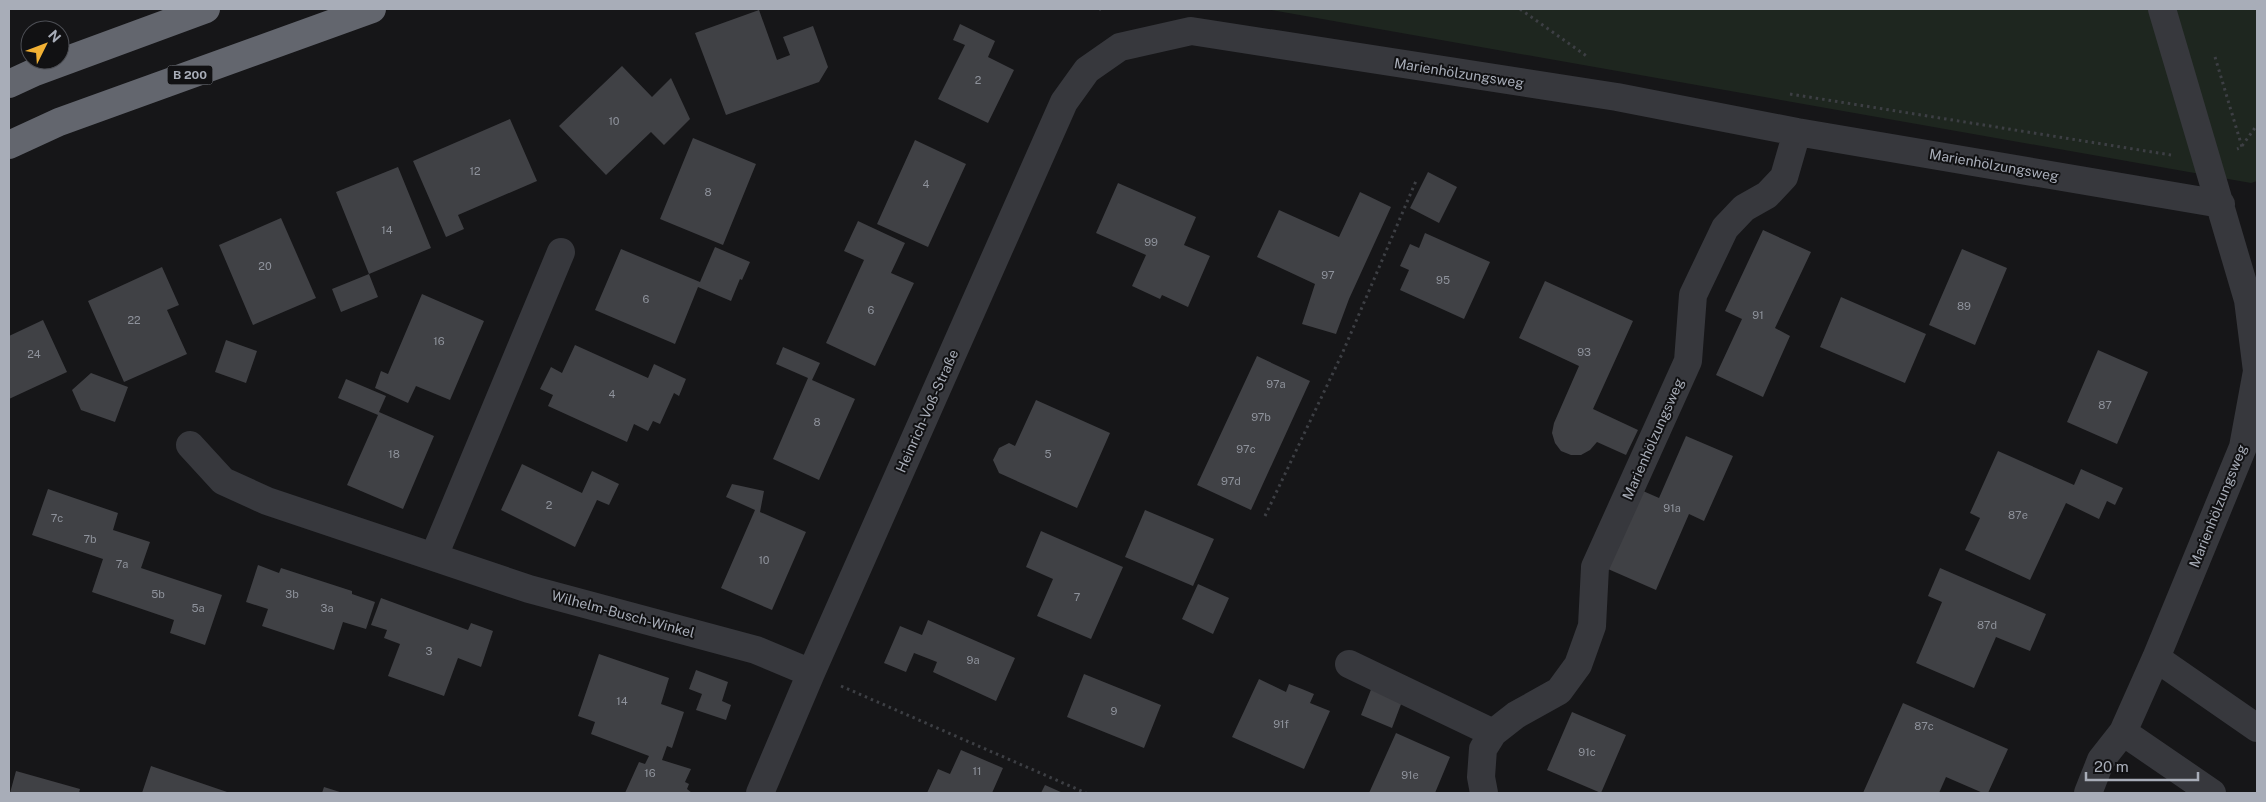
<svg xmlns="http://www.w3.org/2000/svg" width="2266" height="802" viewBox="0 0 2266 802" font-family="'Public Sans',sans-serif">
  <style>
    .green { fill: #1e261f }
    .building { fill: #404145 }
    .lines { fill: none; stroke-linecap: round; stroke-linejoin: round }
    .path { stroke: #3d3f44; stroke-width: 3; stroke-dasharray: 2.5 4; stroke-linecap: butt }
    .minor { stroke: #37383d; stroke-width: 28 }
    .highway { stroke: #63666e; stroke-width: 28 }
    .labels { text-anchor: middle; stroke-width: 4; stroke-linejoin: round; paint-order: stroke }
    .number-label { font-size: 11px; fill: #8e929b }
    .shield { fill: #111113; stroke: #7b7e86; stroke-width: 1 }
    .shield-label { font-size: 12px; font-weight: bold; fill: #a8adb8 }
    .street-label { font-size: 14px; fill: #a8adb8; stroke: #111113 }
  </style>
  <rect width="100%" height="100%" fill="#161618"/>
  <path class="green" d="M1266,9H2257V181L2251,183Z"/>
  <path class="building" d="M759,10L777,60L790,55L783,37L813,26L828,67L819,82L726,115L695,33Z
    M960,24L995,41L988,57L1014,70L988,123L938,99L965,45L953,40Z
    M622,66L652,97L671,78L690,119L664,145L651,132L606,175L559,126Z
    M510,119L537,181L458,215L464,229L446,237L413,161Z
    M693,138L756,164L723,245L660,219Z
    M915,140L966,164L928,247L877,224Z
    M398,167L431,248L369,274L378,297L341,312L332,289L369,274L336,192Z
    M1428,172L1457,187L1439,223L1410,208Z
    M1118,183L1196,217L1184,245L1210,256L1188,307L1162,295L1160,299L1132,286L1146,255L1096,233Z
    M1360,192L1391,207L1349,299L1336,334L1302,324L1315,284L1257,257L1279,210L1339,237Z
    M281,218L316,298L253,325L219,245Z
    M858,221L905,243L891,273L914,283L875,366L826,343L864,260L844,251Z
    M1763,230L1811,252L1775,328L1790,336L1763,397L1716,375L1742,319L1725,311Z
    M1425,233L1490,262L1464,319L1400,290L1409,270L1400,266L1410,244L1419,248Z
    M715,247L750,262L742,280L740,279L731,301L698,287L675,344L595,310L621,249L700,282Z
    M1962,249L2007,268L1975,345L1929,325Z
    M162,267L179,305L167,310L187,354L124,382L88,301Z
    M1545,281L1633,321L1593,409L1638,430L1626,455L1597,442L1590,450L1581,455H1571L1561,451L1555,443L1552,433L1554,423L1579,366L1519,338Z
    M422,294L484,321L450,400L416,386L408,403L375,388L381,371L388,374Z
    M1841,297L1926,334L1905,383L1820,347Z
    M43,320L67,372L9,399V336Z
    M226,340L257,351L246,383L215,372Z
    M575,345L648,378L654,364L686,379L679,396L674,393L660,424L653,421L648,431L634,424L627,442L548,406L553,395L540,389L551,367L562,373Z
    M783,347L820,363L812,380L855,399L819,480L773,459L808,378L776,364Z
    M2098,350L2148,372L2117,444L2067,422Z
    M1257,356L1310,381L1251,510L1197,485Z
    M91,373L128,387L115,422L81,410L72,390Z
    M346,379L386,396L379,412L434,436L403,509L347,485L378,415L338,398Z
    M1036,400L1110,433L1077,508L999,473L993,460L999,448L1009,443L1015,446Z
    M1686,436L1733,456L1704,521L1689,514L1656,590L1608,569L1643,491L1659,498Z
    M1998,451L2074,485L2081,469L2123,488L2115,505L2107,501L2099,519L2066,503L2030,580L1965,550L1980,518L1970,513Z
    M522,464L582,493L592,471L619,484L609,505L597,500L575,547L501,510Z
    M732,484L764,491L760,512L806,532L772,610L721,588L755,510L726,497Z
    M48,489L118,513L113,530L150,542L141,568L222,595L205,645L170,633L174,620L92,592L103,559L32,535Z
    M1145,510L1214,539L1193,586L1125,557Z
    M1041,531L1123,567L1091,639L1037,616L1053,579L1026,567Z
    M258,565L279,573L281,568L352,591V594L375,602L366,629L343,622L334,650L262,626L268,609L246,602Z
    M1940,568L2046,614L2030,651L1996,637L1974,688L1916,663L1942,602L1928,596Z
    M1198,584L1229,598L1213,634L1182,619Z
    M381,598L468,630L471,623L493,631L481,667L458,658L444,696L388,676L400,644L384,638L387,630L371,625Z
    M928,620L1015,658L996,701L933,672L937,662L914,653L906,672L884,663L900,626L922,635Z
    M599,654L669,678L661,704L684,712L672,748L667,746L662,760L691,769L685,782L689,784L687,789L692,793H625L639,762L645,764L649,756L591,734L595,722L578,716Z
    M696,670L728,682L722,701L731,705L726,720L696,710L702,694L689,689Z
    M1084,674L1161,705L1144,748L1067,717Z
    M1259,679L1286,692L1289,684L1302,689L1314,694L1310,703L1330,711L1304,769L1232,737Z
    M1372,687L1403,699L1392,728L1361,715Z
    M1903,703L2008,749L1988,793H1983L1946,777L1939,793H1863Z
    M1572,712L1626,735L1601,793L1547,770Z
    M1396,733L1450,757L1435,793H1369Z
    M961,750L1003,768L992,793H927L938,769L950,774Z
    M151,766L230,793H142Z
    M16,771L80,789L79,793H10Z
    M1045,785L1063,793H1041Z
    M324,787L343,793H322Z"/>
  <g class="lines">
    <path class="path" d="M1520,9L1588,57
      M1099,10L1100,9
      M2215,57L2242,147L2237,149
      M1790,94L2171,155
      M2242,146L2257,125
      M1265,516L1342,354L1416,181
      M841,686L1086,793"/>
    <path class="minor" d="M190,445L223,481L267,501L529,589L756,650L811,673
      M434,556L561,252
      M2156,658L2257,728
      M1349,664L1493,733
      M2123,732L2212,793
      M760,793L811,673L1064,102L1087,70L1120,47L1191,31L1617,97L1797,132L2221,204
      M1484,793L1481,777L1483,749L1493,733L1516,715L1559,691L1578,665L1592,626L1595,567L1688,361L1693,295L1725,228L1744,208L1767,195L1784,177L1797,132
      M2088,793L2101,760L2123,732L2156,658L2243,447L2257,371L2248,300L2162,9"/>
    <path class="highway" d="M9,84L35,72L206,9
      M9,145L59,122L372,9"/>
  </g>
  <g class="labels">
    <g class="number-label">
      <text x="978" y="84">2</text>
      <text x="614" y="125">10</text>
      <text x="475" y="175">12</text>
      <text x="926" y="188">4</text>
      <text x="708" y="196">8</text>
      <text x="387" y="234">14</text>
      <text x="1151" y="246">99</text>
      <text x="265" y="270">20</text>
      <text x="1328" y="279">97</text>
      <text x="1443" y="284">95</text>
      <text x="646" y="303">6</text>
      <text x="1964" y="310">89</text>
      <text x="871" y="314">6</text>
      <text x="1758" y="319">91</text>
      <text x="134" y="324">22</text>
      <text x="439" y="345">16</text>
      <text x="1584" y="356">93</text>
      <text x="34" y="358">24</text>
      <text x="1276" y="388">97a</text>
      <text x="612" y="398">4</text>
      <text x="2105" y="409">87</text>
      <text x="1261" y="421">97b</text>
      <text x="817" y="426">8</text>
      <text x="1246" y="453">97c</text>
      <text x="394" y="458">18</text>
      <text x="1048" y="458">5</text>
      <text x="1231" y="485">97d</text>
      <text x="549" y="509">2</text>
      <text x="1672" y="512">91a</text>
      <text x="2018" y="519">87e</text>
      <text x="57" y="522">7c</text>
      <text x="90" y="543">7b</text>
      <text x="764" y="564">10</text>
      <text x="122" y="568">7a</text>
      <text x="158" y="598">5b</text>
      <text x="292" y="598">3b</text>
      <text x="1077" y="601">7</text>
      <text x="198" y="612">5a</text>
      <text x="327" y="612">3a</text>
      <text x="1987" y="629">87d</text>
      <text x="429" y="655">3</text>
      <text x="973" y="664">9a</text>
      <text x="622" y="705">14</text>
      <text x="1114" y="715">9</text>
      <text x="1281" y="728">91f</text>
      <text x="1924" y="730">87c</text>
      <text x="1587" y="756">91c</text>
      <text x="977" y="775">11</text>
      <text x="650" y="777">16</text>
      <text x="1410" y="779">91e</text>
    </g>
    <rect class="shield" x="167.5" y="65.5" width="45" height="19" rx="4"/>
    <g class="shield-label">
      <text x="190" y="79">B 200</text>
    </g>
    <g class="street-label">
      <text transform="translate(1459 73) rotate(9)" y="5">Marienhölzungsweg</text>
      <text transform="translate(1994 165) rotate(10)" y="5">Marienhölzungsweg</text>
      <text transform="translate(927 411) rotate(-66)" y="5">Heinrich-Voß-Straße</text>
      <text transform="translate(1653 439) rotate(-66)" y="5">Marienhölzungsweg</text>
      <text transform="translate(2218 506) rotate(-68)" y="5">Marienhölzungsweg</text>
      <text transform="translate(623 614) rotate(15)" y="5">Wilhelm-Busch-Winkel</text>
    </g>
  </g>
  <rect width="2266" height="802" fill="none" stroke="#a8adb8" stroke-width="20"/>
  <g transform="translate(45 45) rotate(48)"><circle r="24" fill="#111113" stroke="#4d4f55"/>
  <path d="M0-4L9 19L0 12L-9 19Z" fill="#f2b134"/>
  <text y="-8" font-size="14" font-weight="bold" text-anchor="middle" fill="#a8adb8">N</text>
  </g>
  <path d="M2086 772v8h112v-8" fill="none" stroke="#a8adb8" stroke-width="2.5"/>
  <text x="2094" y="772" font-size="15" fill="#a8adb8" stroke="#111113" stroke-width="4" paint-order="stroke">20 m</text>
</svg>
